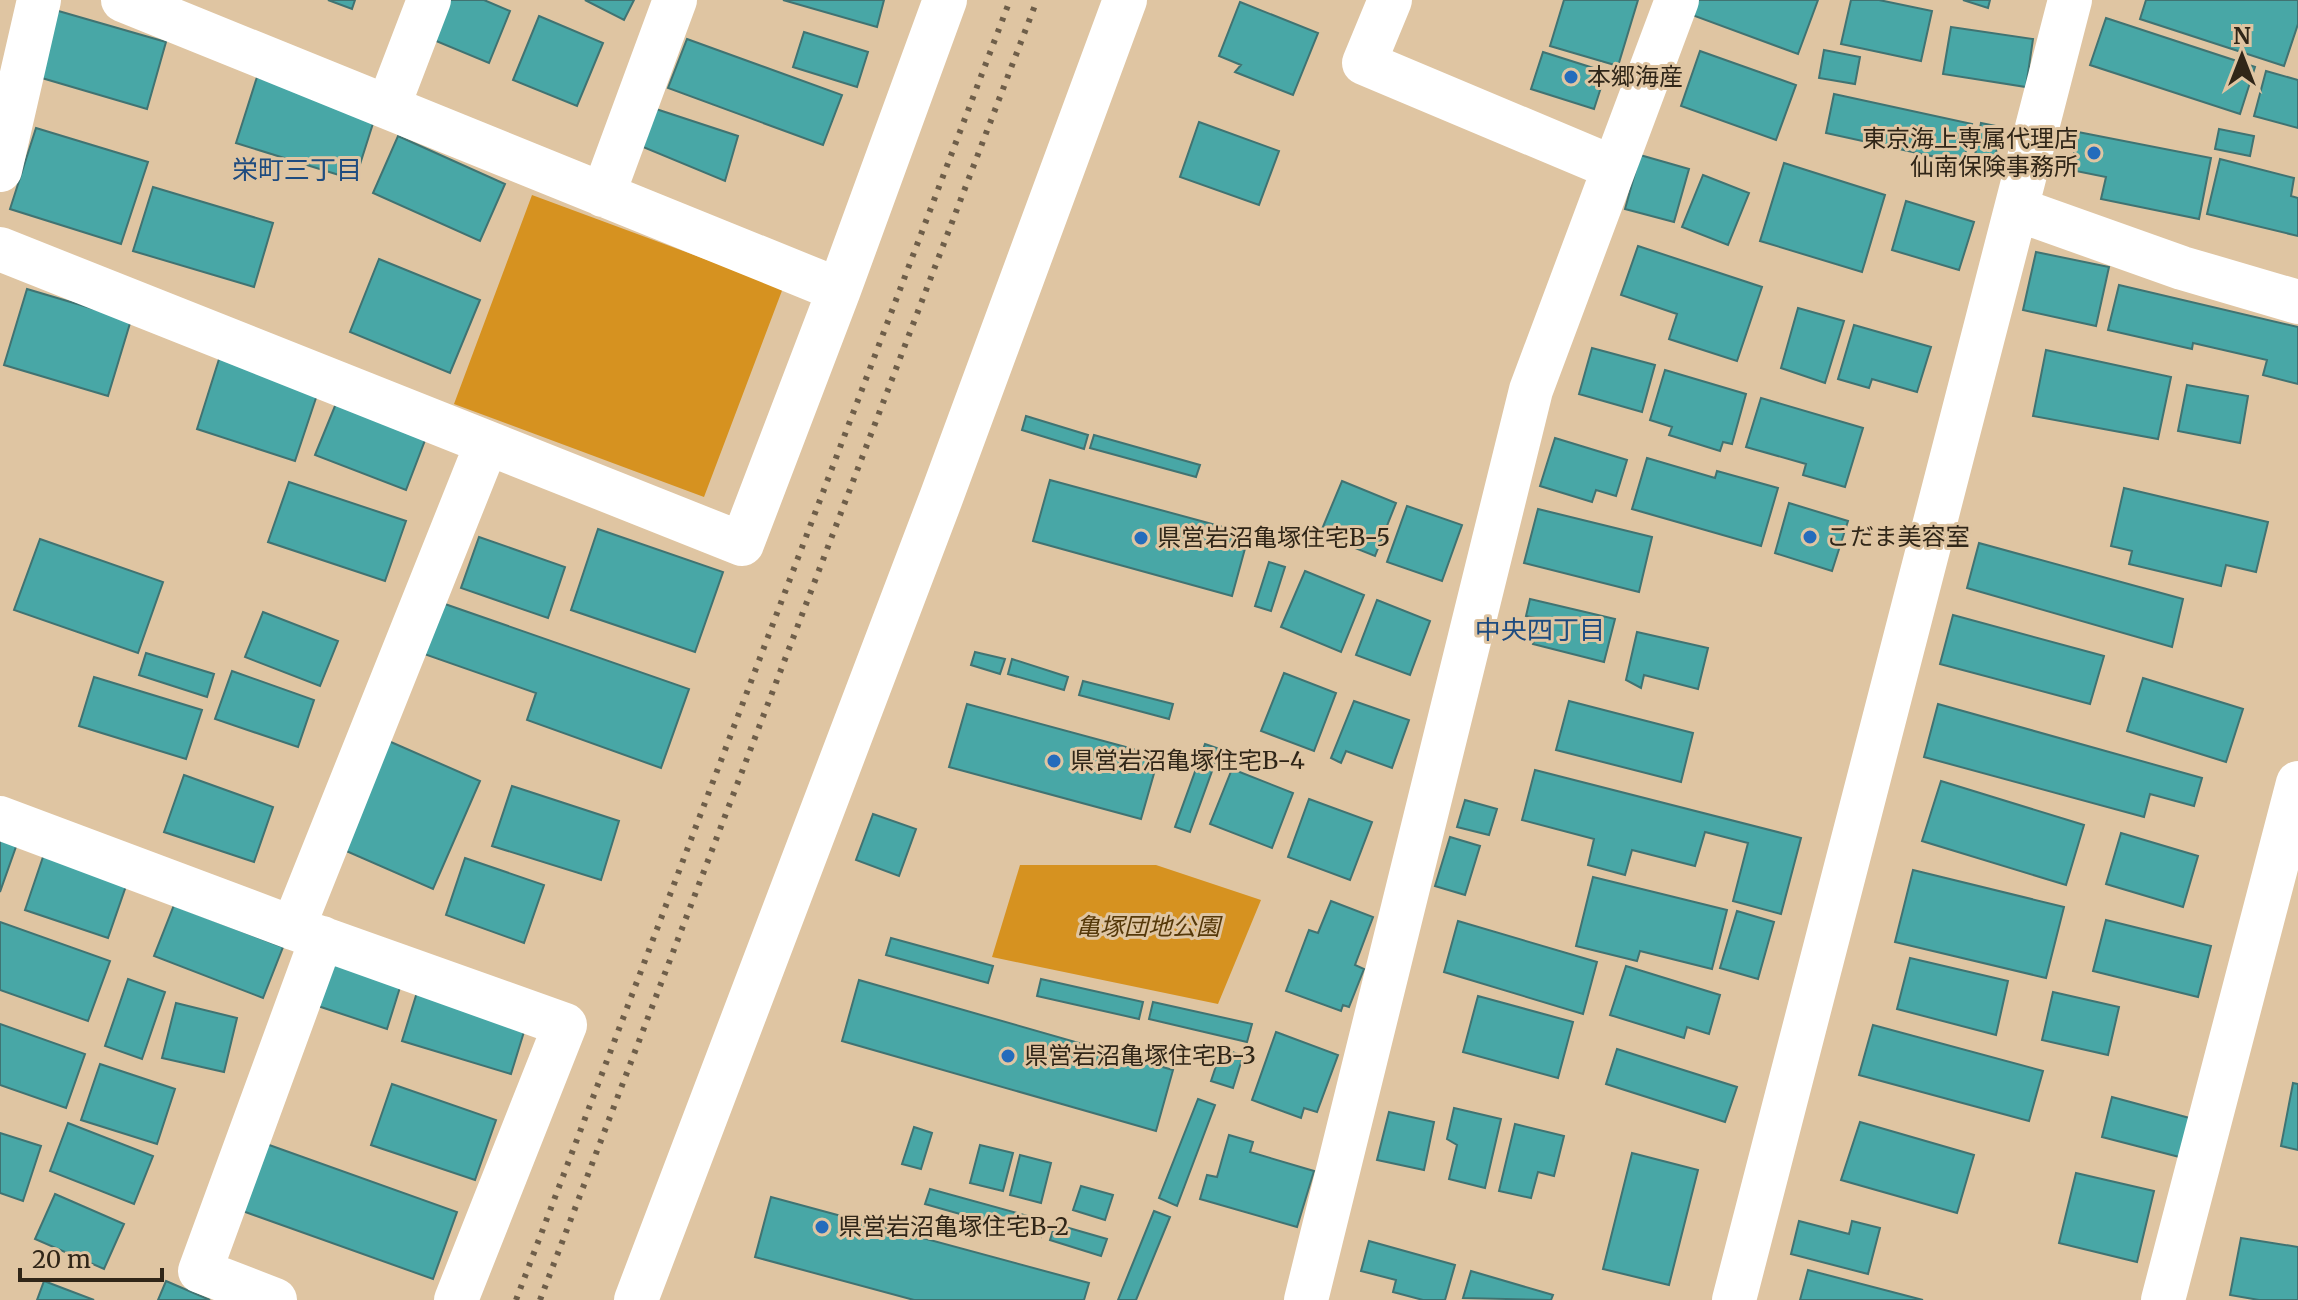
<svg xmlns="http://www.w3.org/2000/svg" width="2298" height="1300" viewBox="0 0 2298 1300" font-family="Merriweather,'Noto Sans JP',serif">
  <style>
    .green { fill: #d69220 }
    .building { fill: #48a7a6; stroke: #407372; stroke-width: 2 }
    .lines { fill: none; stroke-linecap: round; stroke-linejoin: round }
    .minor { stroke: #fff; stroke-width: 44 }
    .rail { stroke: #6e5e49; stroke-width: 6; stroke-dasharray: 4 8; stroke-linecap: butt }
    .poi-dot { fill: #246cbc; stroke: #dfc5a2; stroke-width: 3 }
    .labels { text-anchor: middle; stroke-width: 6; stroke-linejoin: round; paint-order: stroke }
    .poi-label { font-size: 24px; fill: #302618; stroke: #dfc5a2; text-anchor: start }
    .park-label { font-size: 24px; font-style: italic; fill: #553809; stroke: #dfc5a2 }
    .neighbourhood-label { font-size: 26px; fill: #1e4b7f; stroke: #dfc5a2 }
  </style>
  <rect width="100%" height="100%" fill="#dfc5a2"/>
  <path class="green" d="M532,195L783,288L704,497L454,404Z
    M1020,865H1156L1261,900L1218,1004L992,957Z"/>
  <path class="building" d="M328,0H355L352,9Z
    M439,0H484L510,11L489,63L424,36Z
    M585,0H634L624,20Z
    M783,0H884L877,27Z
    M1564,0H1638L1618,66L1550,46Z
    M1697,0H1818L1798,54L1692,15Z
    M1851,0H1879L1932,11L1921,61L1841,44Z
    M1963,0H1990L1988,8Z
    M2146,0H2298V24L2284,66L2140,19Z
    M1240,2L1318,33L1293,95L1235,72L1241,65L1219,56Z
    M55,10L166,42L147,109L35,76Z
    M539,16L603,43L577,106L513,80Z
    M2106,18L2255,67L2240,114L2090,65Z
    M1951,27L2033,39L2026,87L1943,74Z
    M804,32L868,52L857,87L793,67Z
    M687,39L842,95L823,145L668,88Z
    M1824,50L1860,57L1855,84L1819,78Z
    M1700,51L1796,85L1776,140L1681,106Z
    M1543,52L1606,72L1594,109L1531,89Z
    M2266,71L2298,80V128L2254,116Z
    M257,77L376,114L355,180L236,143Z
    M1834,94L1972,124L1963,163L1826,133Z
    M656,109L738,136L725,181L643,147Z
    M1199,122L1279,151L1259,205L1180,177Z
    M1981,123L2001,127L1993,170L1973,166Z
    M36,128L148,162L121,244L10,209Z
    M2219,129L2254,136L2250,156L2215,149Z
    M2078,132L2211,158L2199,219L2101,199L2106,177L2071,170Z
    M398,136L505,184L480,241L373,193Z
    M1640,155L1689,169L1674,222L1625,209Z
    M2220,159L2294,178L2291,196L2298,198V236L2207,214Z
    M1784,163L1885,195L1862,272L1760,241Z
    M1703,175L1749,193L1728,245L1682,227Z
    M153,187L273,223L254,287L133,251Z
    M1906,201L1974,222L1959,270L1892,250Z
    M1638,246L1762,287L1737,361L1669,339L1677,314L1621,295Z
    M2036,252L2109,267L2096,326L2023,310Z
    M379,259L480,300L450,373L350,332Z
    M2119,285L2298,327V384L2263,375L2267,360L2193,343L2192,349L2108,330Z
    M27,289L131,320L108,396L4,365Z
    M1798,308L1844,321L1825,383L1781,368Z
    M1854,325L1931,347L1917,392L1872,379L1869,388L1838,379Z
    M1592,348L1655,365L1642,412L1579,394Z
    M2046,350L2171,377L2158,439L2033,416Z
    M220,356L319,389L295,461L197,429Z
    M1665,370L1746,394L1732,444L1723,442L1720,451L1669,435L1672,427L1650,420Z
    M2187,385L2248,396L2240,443L2178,431Z
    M1761,398L1863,428L1845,487L1803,475L1806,464L1746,447Z
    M337,401L427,435L406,490L315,455Z
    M1026,416L1088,435L1084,449L1022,430Z
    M1094,435L1200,465L1196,477L1090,448Z
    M1555,438L1627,460L1616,496L1596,490L1592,502L1540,486Z
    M1647,458L1715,478L1717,471L1778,488L1761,546L1632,509Z
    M1050,480L1249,534L1232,596L1033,541Z
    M1342,481L1396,503L1375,556L1320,534Z
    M289,482L406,521L385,581L268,542Z
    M2124,488L2268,522L2256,572L2226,565L2221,586L2129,564L2132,551L2111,546Z
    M1789,503L1848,521L1832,571L1775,553Z
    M1407,506L1462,525L1442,581L1387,562Z
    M1538,509L1652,537L1639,592L1524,563Z
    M598,529L723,572L695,652L571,610Z
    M479,537L565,567L548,618L461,588Z
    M40,539L163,582L138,653L14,610Z
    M1979,543L2183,599L2172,647L1967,588Z
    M1269,562L1285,567L1271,611L1255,606Z
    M1305,571L1364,595L1341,652L1281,627Z
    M1530,599L1615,619L1604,662L1533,644L1540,619L1526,616Z
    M1377,600L1430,621L1410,675L1356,655Z
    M442,603L689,689L661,768L527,720L536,693L424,654Z
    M263,612L338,641L320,686L245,657Z
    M1953,615L2104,656L2090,704L1940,664Z
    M1637,632L1708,648L1698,689L1644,675L1641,688L1626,680Z
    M975,652L1005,659L1000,674L971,665Z
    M146,653L214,674L207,697L139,675Z
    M1012,659L1068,677L1064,690L1008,674Z
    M232,671L314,700L298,747L215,719Z
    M1284,673L1336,693L1314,751L1261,731Z
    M94,677L202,710L186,759L79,726Z
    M2143,678L2243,709L2226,762L2127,731Z
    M1083,681L1173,704L1169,719L1079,695Z
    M1354,701L1409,720L1392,768L1346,751L1341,763L1331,758Z
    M1569,701L1693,733L1681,782L1556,750Z
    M967,704L1159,756L1141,819L949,767Z
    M1938,704L2202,778L2194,806L2150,794L2144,817L1924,757Z
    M384,739L480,781L433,889L337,847Z
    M1205,744L1220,749L1190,832L1175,827Z
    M1232,769L1293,793L1272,848L1210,824Z
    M1535,770L1801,838L1781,914L1733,901L1748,843L1705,832L1695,866L1632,850L1625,875L1588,865L1594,839L1522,820Z
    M184,775L273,807L254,862L164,832Z
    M1941,781L2084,825L2066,885L1922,841Z
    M512,786L619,821L601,880L492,846Z
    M1309,799L1372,822L1350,880L1288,857Z
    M1465,800L1497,809L1489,835L1457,827Z
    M873,814L916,829L899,876L856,860Z
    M2121,833L2198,856L2183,907L2106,884Z
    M0,834L18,841L0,892Z
    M1450,837L1480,846L1465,895L1435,886Z
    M44,854L127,883L108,938L25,910Z
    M465,858L544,885L524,943L446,915Z
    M1913,870L2064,907L2046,978L1895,942Z
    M1593,877L1727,910L1712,969L1640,951L1637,961L1576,946Z
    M1331,901L1373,917L1355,965L1364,969L1349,1007L1343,1005L1341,1011L1286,991L1309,930L1318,933Z
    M174,905L283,947L263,998L154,956Z
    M1737,911L1774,922L1758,979L1720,968Z
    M2106,920L2211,946L2198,997L2093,971Z
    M1458,921L1597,962L1583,1014L1444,972Z
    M0,922L110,961L88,1021L0,990Z
    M891,938L993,966L988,983L886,955Z
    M330,958L402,981L387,1029L315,1005Z
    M1910,958L2008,981L1996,1035L1897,1009Z
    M1626,966L1720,995L1709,1034L1687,1027L1684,1038L1610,1015Z
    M128,979L165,992L142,1059L105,1046Z
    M1041,979L1143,1002L1139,1019L1037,996Z
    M859,980L1173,1070L1156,1131L842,1041Z
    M418,989L527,1022L511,1074L402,1041Z
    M2053,992L2119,1007L2108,1055L2042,1040Z
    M1478,996L1573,1022L1558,1078L1463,1052Z
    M1153,1002L1252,1024L1247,1042L1149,1019Z
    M176,1003L237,1018L224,1072L162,1058Z
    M0,1024L85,1054L66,1108L0,1085Z
    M1873,1025L2043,1071L2029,1121L1859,1075Z
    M1276,1032L1338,1055L1317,1112L1304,1108L1301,1118L1252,1100Z
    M1222,1048L1243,1056L1233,1088L1211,1081Z
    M1617,1049L1737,1087L1725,1122L1606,1084Z
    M100,1064L175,1089L157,1144L81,1120Z
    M2293,1083L2298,1084V1150L2281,1146Z
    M392,1084L496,1120L475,1180L371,1145Z
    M2112,1097L2197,1120L2187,1159L2102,1137Z
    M1198,1099L1215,1105L1177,1206L1159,1198Z
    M1454,1108L1501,1119L1485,1188L1449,1179L1457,1145L1447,1139Z
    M1389,1112L1434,1122L1424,1170L1377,1160Z
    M1860,1122L1974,1155L1957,1213L1841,1180Z
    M68,1123L153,1156L134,1204L50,1171Z
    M1515,1124L1564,1136L1554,1176L1538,1172L1531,1198L1499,1191Z
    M914,1127L932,1133L921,1169L902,1164Z
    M0,1133L41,1146L23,1201L0,1193Z
    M1229,1135L1253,1142L1250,1152L1314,1171L1297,1227L1200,1199L1207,1175L1217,1177Z
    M258,1141L457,1212L433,1279L234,1208Z
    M980,1145L1013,1153L1003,1191L970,1183Z
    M1632,1153L1698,1170L1669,1285L1603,1269Z
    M1020,1155L1051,1163L1041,1203L1010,1195Z
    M2076,1173L2154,1191L2137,1262L2059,1243Z
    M1081,1186L1113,1195L1105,1220L1073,1210Z
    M930,1189L1046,1221L1041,1237L925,1204Z
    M55,1194L124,1224L104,1269L35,1239Z
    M771,1197L1089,1283L1084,1300H914L755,1257Z
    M1154,1211L1170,1217L1136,1300H1118Z
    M1799,1221L1849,1234L1852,1221L1880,1228L1868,1274L1791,1254Z
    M1055,1224L1107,1239L1101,1256L1050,1240Z
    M2241,1238L2298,1247V1300H2259L2230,1295Z
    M1369,1241L1455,1265L1445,1300H1423L1393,1292L1396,1280L1361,1271Z
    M1808,1270L1923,1300H1800Z
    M1471,1271L1553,1295L1551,1300L1463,1298Z
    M44,1281L94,1300H37Z
    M166,1281L210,1300H158Z"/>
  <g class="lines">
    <path class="minor" d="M123,0L839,290
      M1390,0L1364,63L1614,168
      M388,107L429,0
      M0,170L39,0
      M603,195L675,0
      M2016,209L2182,268L2298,302
      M0,249L742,544L839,290L945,0
      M0,818L293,928L565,1025L456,1300
      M293,928L487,443
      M275,1300L200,1271L322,938
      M636,1300L941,498L1125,0
      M1306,1300L1531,390L1677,0
      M1734,1300L2070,0
      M2163,1300L2298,783"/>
    <path class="rail" d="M516,1300L1010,0
      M540,1300L1037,0"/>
  </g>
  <g class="poi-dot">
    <circle cx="1571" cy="77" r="8"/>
    <circle cx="2094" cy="153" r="8"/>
    <circle cx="1810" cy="537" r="8"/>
    <circle cx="1141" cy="538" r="8"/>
    <circle cx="1054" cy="761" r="8"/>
    <circle cx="1008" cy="1056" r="8"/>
    <circle cx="822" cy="1227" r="8"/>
  </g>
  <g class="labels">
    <g class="poi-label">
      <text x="1587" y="85">本郷海産</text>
      <text x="2078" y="147" text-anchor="end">東京海上専属代理店<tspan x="2078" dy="28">仙南保険事務所</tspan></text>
      <text x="1826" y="545">こだま美容室</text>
      <text x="1157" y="546">県営岩沼亀塚住宅B-5</text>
      <text x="1070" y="769">県営岩沼亀塚住宅B-4</text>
      <text x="1024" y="1064">県営岩沼亀塚住宅B-3</text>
      <text x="838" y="1235">県営岩沼亀塚住宅B-2</text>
    </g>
    <g class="park-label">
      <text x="1148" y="935">亀塚団地公園</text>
    </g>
    <g class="neighbourhood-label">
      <text x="297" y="179">栄町三丁目</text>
      <text x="1540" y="639">中央四丁目</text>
    </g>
  </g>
  <g transform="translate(2242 56)" stroke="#dfc5a2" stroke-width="6" paint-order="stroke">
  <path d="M0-6L14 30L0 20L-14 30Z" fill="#302618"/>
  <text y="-12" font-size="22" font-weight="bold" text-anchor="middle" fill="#302618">N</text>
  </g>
  <path d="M20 1268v12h142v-12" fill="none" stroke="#302618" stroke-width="4"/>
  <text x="32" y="1268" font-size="24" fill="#302618" stroke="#dfc5a2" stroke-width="6" paint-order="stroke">20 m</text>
</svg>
